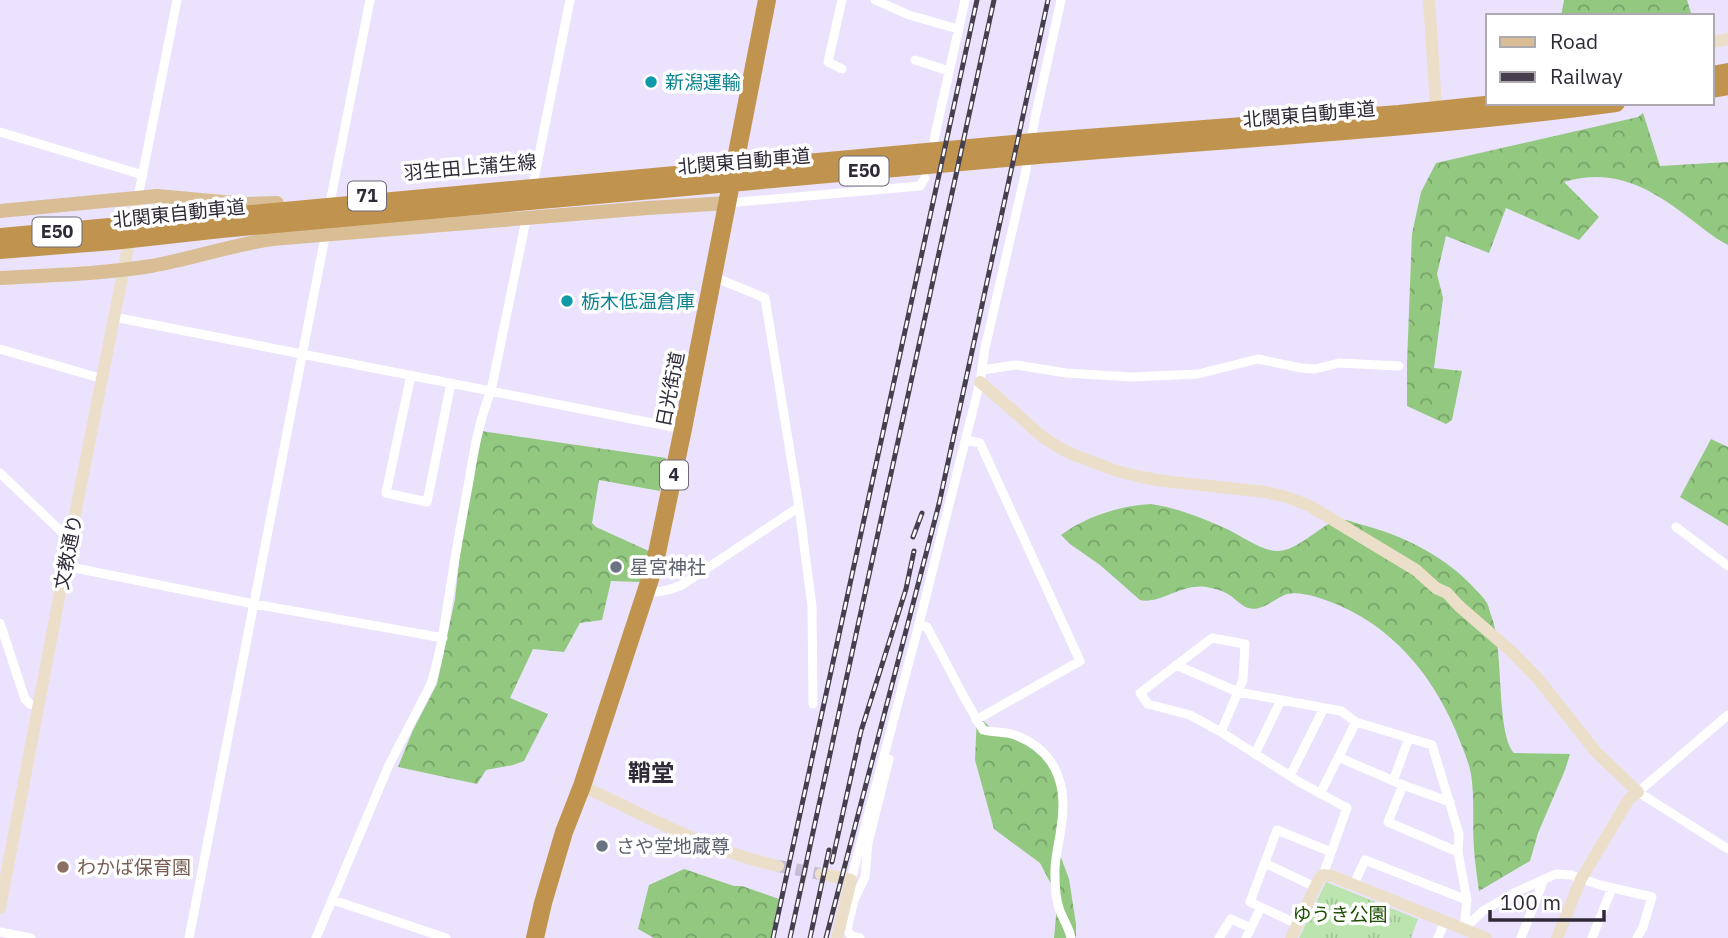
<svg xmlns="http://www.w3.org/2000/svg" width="1728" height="938" viewBox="0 0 1728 938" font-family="'IBM Plex Sans','Noto Sans JP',sans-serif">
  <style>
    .forest { fill: url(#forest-crowns) }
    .park { fill: url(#park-tufts) }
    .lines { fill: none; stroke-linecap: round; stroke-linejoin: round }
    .secondary-tunnel { stroke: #c5bdd5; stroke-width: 12; stroke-dasharray: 12 6; stroke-linecap: butt }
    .street { stroke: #fff; stroke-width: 9 }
    .secondary { stroke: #ecdfca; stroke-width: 12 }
    .primary { stroke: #d9be95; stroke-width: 14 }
    .highway { stroke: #c0934e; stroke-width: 18 }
    .rail-casing { stroke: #453f4e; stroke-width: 5 }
    .rail { stroke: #fff; stroke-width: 2.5; stroke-dasharray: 8; stroke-linecap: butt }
    .culture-dot { fill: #0f9aa8; stroke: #fff; stroke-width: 2.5 }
    .worship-dot { fill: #6b7280; stroke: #fff; stroke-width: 2.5 }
    .education-dot { fill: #8d6e63; stroke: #fff; stroke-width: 2.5 }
    .labels { text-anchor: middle; stroke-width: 7; stroke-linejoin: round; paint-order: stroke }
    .shield { fill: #fff; stroke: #6d6a73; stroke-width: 2 }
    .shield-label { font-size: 18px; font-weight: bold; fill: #2f2a37 }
    .culture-label { font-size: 19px; fill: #0d838f; stroke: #fff; text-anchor: start }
    .street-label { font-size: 19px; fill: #2f2a37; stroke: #fff }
    .worship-label { font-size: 19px; fill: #5b616d; stroke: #fff; text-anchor: start }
    .education-label { font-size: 19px; fill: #785e54; stroke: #fff; text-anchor: start }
    .park-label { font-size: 19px; fill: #1c4f02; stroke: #fff }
    .quarter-label { font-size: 23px; font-weight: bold; fill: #2f2a37; stroke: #fff }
  </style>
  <defs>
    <pattern id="forest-crowns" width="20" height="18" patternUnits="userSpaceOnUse" patternTransform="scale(1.75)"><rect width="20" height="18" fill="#92c880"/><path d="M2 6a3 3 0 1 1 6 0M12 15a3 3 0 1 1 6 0" fill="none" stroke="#78a36a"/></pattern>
    <pattern id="park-tufts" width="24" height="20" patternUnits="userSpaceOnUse" patternTransform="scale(1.75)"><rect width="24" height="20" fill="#bbe4ae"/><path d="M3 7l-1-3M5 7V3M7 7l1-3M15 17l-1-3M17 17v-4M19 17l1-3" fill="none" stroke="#a1c496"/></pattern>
  </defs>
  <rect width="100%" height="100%" fill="#ebe2fd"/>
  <path class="forest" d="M1564,0H1687L1692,16H1561Z
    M1643,113L1660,166L1728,162V245C1712,237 1698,224 1684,214C1646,185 1610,168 1564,182L1599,217L1579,240L1506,208L1489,253L1446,236L1437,274L1443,298L1434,368L1462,371L1452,420L1446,424L1407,406V363L1412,234L1421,192L1436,163L1638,117Z
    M481,431L666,458L660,491L599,480L592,523L596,527L651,552L641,582L611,581L602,620L580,623L564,652L533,649L510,698L548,714L524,761L513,765L486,770L477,784L398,767L413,730L437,684L455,599L460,553Z
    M1711,439L1728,447V526L1680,497Z
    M1151,504C1178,508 1202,518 1227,529C1242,536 1258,549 1275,551C1296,553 1319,526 1337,520C1344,518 1355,523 1363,525C1405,536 1448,558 1477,591C1480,594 1484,598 1487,603C1489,607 1490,613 1492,618C1504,650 1496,733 1514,753L1570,754L1565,770L1538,833L1530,861L1479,891C1477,877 1475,863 1474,849C1472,824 1475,799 1471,774C1468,759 1461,744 1455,729C1428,666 1381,615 1313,596C1305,594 1296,592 1287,594C1275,598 1262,612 1248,608C1240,605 1234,597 1226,593C1221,590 1212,588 1206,587C1182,583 1159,605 1140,600L1100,565L1070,544L1061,535C1087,516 1119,506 1151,504Z
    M977,715L992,729L1041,750L1062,788L1060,855L1069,879L1076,924V938H1054L1057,906L1051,884L1040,863L994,829L975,760Z
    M684,869L734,886H742L779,899L771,938H654L638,929L649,885Z"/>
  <path class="park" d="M1326,882L1418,919L1411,938H1299Z"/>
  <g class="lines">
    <path class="secondary-tunnel" d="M778,866L821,874"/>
    <path class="street" d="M842,0L828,62L842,69
      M875,0L909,15L958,29
      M915,60L949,71
      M0,132L143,175
      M934,140L965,0
      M532,190L570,0
      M138,197L177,0
      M728,203L920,186L925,178
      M329,208L370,0
      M714,277L765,298L799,507L812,606L813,704
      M114,317L683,429
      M0,349L103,379
      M982,370L1016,365L1066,373L1132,377L1198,374L1258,359L1301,368L1315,369L1339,363L1399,366
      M411,375L386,493L427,502L451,383
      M966,440L980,443L1080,661L976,720
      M0,473L70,540
      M1676,527L1728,566
      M65,566L254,604L443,638
      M647,592C660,593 670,590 682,585L799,507
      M0,623L25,699L30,704L39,707
      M919,624L927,627L964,697L983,730C994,733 1004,731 1015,735C1057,751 1068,786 1061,828C1059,844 1054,860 1055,876C1055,886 1056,899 1059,908C1062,918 1069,927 1071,938
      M1176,665L1238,692L1341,711L1356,722L1432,745L1459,834L1458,852L1467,900L1464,929
      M1728,715L1638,792L1728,849
      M1221,732L1243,680L1245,644L1212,638L1140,693L1148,704L1190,715L1221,732L1301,783L1347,808L1323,875
      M1255,754L1281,700
      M1338,757L1403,785L1388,822L1458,852
      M1290,776L1324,708
      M1393,781L1409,738
      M1403,785L1450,802
      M1320,794L1356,722
      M1265,863L1315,887
      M851,880L919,624L980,382L985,348L1025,175L1035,118L1061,0
      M1354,884L1365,860L1467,900
      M333,900L446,938
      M1261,907L1297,924
      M1464,929L1483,911L1520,890L1556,874L1571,875L1600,885L1652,897L1643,927L1637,938
      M0,932L31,938
      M189,938L326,232
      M316,938L389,765L431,684C442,649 446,613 452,577C457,545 463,513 469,481C474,450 479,421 491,391L527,215
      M860,938L851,936L847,930L854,900L865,877L868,843L889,759
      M1219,938L1231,919L1251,928
      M1246,938L1261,907L1250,902L1277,830L1331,852
      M1438,938L1445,921
      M1521,938L1544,879
      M1592,938L1612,888"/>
    <path class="secondary" d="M1429,0L1436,106
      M1712,42L1728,39
      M980,382L1043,437L1058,447L1074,455L1117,471L1141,477L1164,481L1265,492L1287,497L1310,506L1416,570L1436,588L1447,593L1459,606L1512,652L1539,680L1596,752L1638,792L1629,799L1581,879L1557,938
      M582,786C646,816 709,851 778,866
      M821,874L851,880L837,938
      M0,908L70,540L138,197
      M1291,938L1319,879L1323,875L1332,876L1486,938"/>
    <path class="primary" d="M0,211L157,196L245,204L277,203
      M0,278C50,275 101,274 151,266C192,259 231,245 272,239L648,208L728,203"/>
    <path class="highway" d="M1712,75L1728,72
      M1712,89L1728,86
      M0,237L1034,142L1399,114L1504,103
      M0,250L113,241L221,229C490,206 759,179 1028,156C1224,139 1421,129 1616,103
      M535,938L543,903L564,832L582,786L654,567L683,429L767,0"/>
    <g class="rail-casing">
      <path id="rail" d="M913,537L922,513
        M832,862L861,731L906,589L914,551
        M773,938L977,0
        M790,938L994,0
        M810,938L829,850
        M826,938L939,504L1048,0"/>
    </g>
    <use href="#rail" class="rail"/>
  </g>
  <g class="culture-dot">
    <circle cx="651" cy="82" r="7"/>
    <circle cx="567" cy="301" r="7"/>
  </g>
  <g class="worship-dot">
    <circle cx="616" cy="567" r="7"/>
    <circle cx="602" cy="846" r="7"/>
  </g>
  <circle class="education-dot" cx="63" cy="867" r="7"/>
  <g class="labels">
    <g class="shield">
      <rect x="839.5" y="156.5" width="49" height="29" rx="5"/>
      <rect x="348" y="181.5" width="38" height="29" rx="5"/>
      <rect x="32.5" y="217.5" width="49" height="29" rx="5"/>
      <rect x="660" y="460.5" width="28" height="29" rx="5"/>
    </g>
    <g class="shield-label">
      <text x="864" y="177">E50</text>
      <text x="367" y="202">71</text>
      <text x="57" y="238">E50</text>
      <text x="674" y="481">4</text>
    </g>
    <g class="culture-label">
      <text x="665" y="89">新潟運輸</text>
      <text x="581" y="308">栃木低温倉庫</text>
    </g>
    <g class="street-label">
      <text transform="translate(1309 114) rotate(-5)" y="7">北関東自動車道</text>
      <text transform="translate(744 161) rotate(-5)" y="7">北関東自動車道</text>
      <text transform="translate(470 167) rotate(-5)" y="7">羽生田上蒲生線</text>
      <text transform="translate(179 213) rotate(-6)" y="7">北関東自動車道</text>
      <text transform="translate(670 389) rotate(-79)" y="7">日光街道</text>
      <text transform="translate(68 552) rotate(-79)" y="7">文教通り</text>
    </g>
    <g class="worship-label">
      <text x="630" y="574">星宮神社</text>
      <text x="616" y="853">さや堂地蔵尊</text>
    </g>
    <g class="education-label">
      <text x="77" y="874">わかば保育園</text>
    </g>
    <g class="park-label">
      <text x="1340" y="921">ゆうき公園</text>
    </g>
    <g class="quarter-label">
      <text x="651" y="781">鞘堂</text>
    </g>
  </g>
  <rect x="1486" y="14" width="228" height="91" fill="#ffffff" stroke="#acaaaf" stroke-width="2"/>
  <rect x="1500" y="37" width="35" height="10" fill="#d9be95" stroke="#acaaaf" stroke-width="2"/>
  <text x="1550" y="49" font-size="21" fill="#2f2a37">Road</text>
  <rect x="1500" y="72" width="35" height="10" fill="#453f4e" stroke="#acaaaf" stroke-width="2"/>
  <text x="1550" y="84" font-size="21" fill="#2f2a37">Railway</text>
  <path d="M1490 910v10h114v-10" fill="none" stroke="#2f2a37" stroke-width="3.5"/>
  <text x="1500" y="910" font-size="21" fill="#2f2a37" stroke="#ffffff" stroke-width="5" paint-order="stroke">100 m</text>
</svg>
